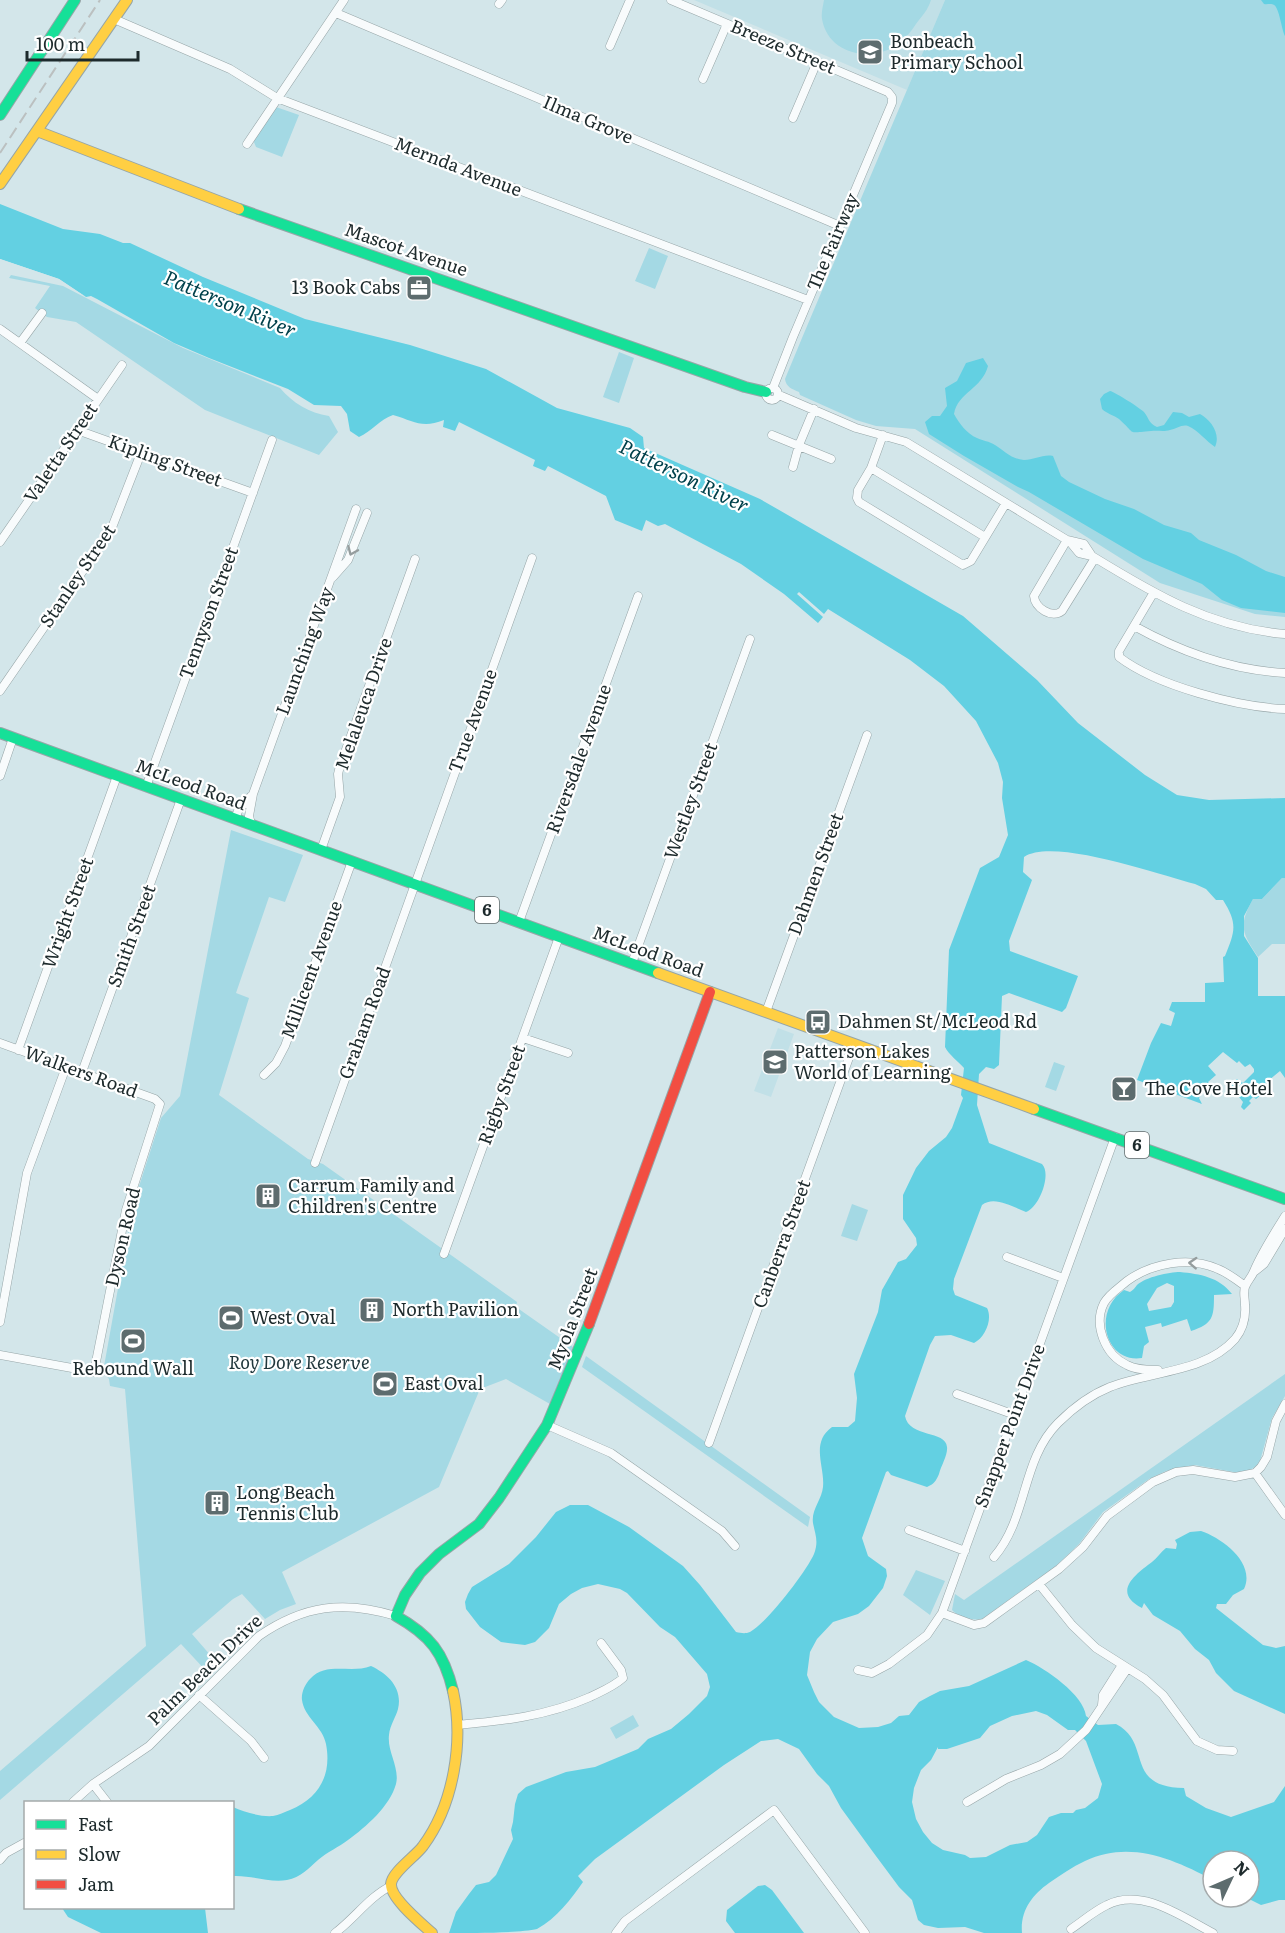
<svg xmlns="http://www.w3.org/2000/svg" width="1285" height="1933" viewBox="0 0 1285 1933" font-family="Literata,serif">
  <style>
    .built { fill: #c1e0e7 }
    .green { fill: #a4d9e4 }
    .water { fill: #63d0e2; fill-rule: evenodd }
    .pier { fill: #d3e6ea }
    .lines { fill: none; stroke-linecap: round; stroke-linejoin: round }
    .street-casing { stroke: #96a5a7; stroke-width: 9 }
    .fast-casing { stroke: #96a5a7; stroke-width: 12 }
    .slow-casing { stroke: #96a5a7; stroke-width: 12 }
    .jam-casing { stroke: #96a5a7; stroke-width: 12 }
    .street { stroke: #f8fbfc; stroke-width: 8 }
    .fast { stroke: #16e098; stroke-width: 10 }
    .slow { stroke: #ffcf43; stroke-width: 10 }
    .jam { stroke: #f24e42; stroke-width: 10 }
    .rail { stroke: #bbc0c0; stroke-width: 2; stroke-dasharray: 12 6; stroke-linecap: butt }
    .oneway { stroke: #959d9e }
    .labels { text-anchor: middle; stroke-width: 4.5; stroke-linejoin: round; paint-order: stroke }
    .shield { fill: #fff; stroke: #616a6b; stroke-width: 1.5 }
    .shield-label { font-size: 16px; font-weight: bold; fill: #1d2a2c }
    .poi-label { font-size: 18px; fill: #1d2a2c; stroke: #fff; text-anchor: start }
    .street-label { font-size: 18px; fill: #1d2a2c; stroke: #fff }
    .park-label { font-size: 18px; font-style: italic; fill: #21383d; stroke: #fff }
    .water-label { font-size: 20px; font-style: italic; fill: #00414b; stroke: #fff }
  </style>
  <rect width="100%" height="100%" fill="#d3e6ea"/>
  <path class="built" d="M694,0H945L907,90Z
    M778,1028L794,1034L771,1097L754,1091Z"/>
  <path class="green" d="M824,0H931C928,10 922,16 916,24C911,32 905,39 897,45C870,63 828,54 822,19C821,13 823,6 824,0Z
    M945,0H1285V617L1255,614L1160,583L915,429L876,426L856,420L800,395L799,392C792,389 786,387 785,379L802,338Z
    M276,107L299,115L282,157L256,147L254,142L255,137Z
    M649,248L668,256L655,289L635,281Z
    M11,275L63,286L183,348L280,388C293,403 309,413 329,416L338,432L319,455L205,410L76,322L47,317L35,308L50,286L9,278Z
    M619,352L634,358L619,403L603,397Z
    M231,830L303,855L285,902L269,897L236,993L249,998L219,1095L308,1159L323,1164L517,1302L516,1307L573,1347L550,1404L506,1379L480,1389L439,1487L282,1572L296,1604L280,1610L265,1619L242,1594L233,1599L192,1634L218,1664L208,1673L181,1644L0,1800V1771L146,1646L125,1389L110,1386L109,1379L103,1372L133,1205L161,1118L180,1096Z
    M1282,878H1285V944H1272L1258,957C1242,933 1238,926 1253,899H1262Z
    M1054,1062L1065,1066L1056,1091L1045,1087Z
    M852,1204L868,1210L857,1241L841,1236Z
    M586,1356L810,1517L808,1527L582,1367Z
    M1285,1374V1396L1272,1418L1260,1461L1256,1466L1249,1471L1239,1473L1195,1465L1166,1471L1149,1479L1103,1512L1079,1544L1056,1566L982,1619C973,1621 958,1617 952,1610L955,1594L964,1600Z
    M916,1570L945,1581L930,1615L903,1595Z
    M633,1715L639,1726L616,1739L610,1728Z"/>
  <path class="water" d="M1261,0H1285V36C1282,31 1279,7 1274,5C1271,3 1267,5 1264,4Z
    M0,204L63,229L100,234L123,243H130L203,277L305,319L410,345L486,369L557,408L630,428L643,437L644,448L760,499L963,616L1037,680L1078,723L1145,775L1177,795L1209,800L1285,798V878H1282L1262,899H1253L1244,916V936L1258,958V996H1285V1078L1280,1071L1264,1084L1266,1087L1263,1090L1266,1093L1264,1095L1262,1094L1256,1099L1253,1097L1249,1101L1251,1103L1244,1110L1241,1107L1243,1102L1239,1097L1240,1094L1230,1084L1237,1079L1243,1083L1254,1072V1069L1250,1064L1245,1067L1239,1061L1237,1063L1223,1052L1208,1066L1216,1075L1208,1082L1210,1084L1199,1098L1202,1104L1137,1080L1151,1043L1161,1023L1171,1026L1175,1013L1169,1010L1172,1002H1205V983L1224,982L1223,957L1225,956C1235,931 1238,924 1223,900H1216L1206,889L1195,884C1160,875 1053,837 1024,857L1023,872L1032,880L1009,941L1010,951L1078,976L1066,1008L1062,1012L1009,993L1002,996L999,1065L994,1069L986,1067L979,1074L977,1105L989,1143L1042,1164C1052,1174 1039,1208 1026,1212C1013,1207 994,1195 982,1205L954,1279L953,1289L955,1295L987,1308C993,1319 985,1338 974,1343L951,1335L935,1336L930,1345L905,1416C909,1438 946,1430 947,1447C948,1455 941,1466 939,1474C936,1481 934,1484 927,1487L891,1475L888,1471L886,1472L862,1538L868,1556L886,1569L887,1576L883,1588L869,1606L858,1614L833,1622L817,1639L810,1652L807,1675L814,1692L819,1702L834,1717L859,1728L878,1727L891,1723L899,1716L909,1715L919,1702L930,1696L940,1691L969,1686L1026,1660C1045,1668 1084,1695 1086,1716L1098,1725L1116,1724C1153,1743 1123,1787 1184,1788L1186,1796L1206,1808L1231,1817L1274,1802L1285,1786V1900H1279L1261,1905L1245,1897H1249V1861H1213V1880C1173,1859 1130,1840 1085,1861C1072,1867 1061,1875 1049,1883C1032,1895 1020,1911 1022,1933H984L965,1927L938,1928L924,1925L918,1920L912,1900L899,1887L873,1852L841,1808L829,1786L817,1774L799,1749L778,1739L761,1741L724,1765L595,1859L578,1876L583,1882C571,1899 557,1918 537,1929C520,1933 470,1933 449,1933L456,1912L469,1894L476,1885L489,1882L496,1875L513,1839L511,1830L513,1822L515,1804L518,1794L526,1787L566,1772L595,1767L638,1749L648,1739L671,1729L689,1714L707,1696L710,1687L707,1674L675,1637L660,1627L627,1593L620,1589L598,1584L582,1588L571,1594L559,1604L549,1628L535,1642L525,1645L501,1642L480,1627L466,1609L465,1602L468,1594L472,1587L509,1564L536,1537L556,1512L570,1505H588L629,1527L683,1566L700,1585L736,1632C741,1633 745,1634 750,1632C766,1624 806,1572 814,1554C819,1541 815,1534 813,1523C811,1510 822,1499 823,1487C825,1466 810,1443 832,1427H848L855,1421L857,1398L854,1374L878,1312L882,1290L898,1262L906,1259L917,1245L916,1238L903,1219V1195L916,1168L929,1151L946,1137L952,1128L963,1098L961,1095L964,1068C958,1061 949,1055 945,1047L949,950L980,868L999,857L1008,835L1002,798L1003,782L998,763L976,721L944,686L910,660L828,609L824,614L799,592L797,594L823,617L818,623L784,594L741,564L665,524L658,526L646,520L642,531L615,520L606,496L548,466L545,471L533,466L535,460L459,422L455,431L443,427L444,420C422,429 414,421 393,415C380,419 371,432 359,437L350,431L347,414L341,406L314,405L288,389L209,358L174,343L97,299L91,296L86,297L59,279L0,259ZM1036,1711L1047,1715L1068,1730H1075L1086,1741L1102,1784L1098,1798L1085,1808L1076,1810L1073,1813H1061L1049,1817L1037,1835L1027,1842L1010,1845L986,1857L970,1858L965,1855L943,1850L932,1843L923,1832L916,1819L912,1802L914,1788L921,1770L931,1760L938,1747V1749H947L980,1738L990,1726L1012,1716Z
    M983,358L988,366C982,389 958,392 954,414C959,423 967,434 977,438C983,441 989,441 995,445C1005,451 1011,459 1024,460C1034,460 1043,454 1053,456L1061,476L1069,482L1105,499L1134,509L1164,525L1191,533L1199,540L1236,555L1266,571L1285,577V613L1241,608L1222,600L1202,584L1143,559L1029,492L1018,487L964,456L929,434L925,422L932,416H940L947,406L945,388L957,381L966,363Z
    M1110,391C1115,392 1140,408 1144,412C1149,418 1148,423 1157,427L1164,425L1173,412L1182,413L1189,417L1200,414C1211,420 1221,434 1215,447C1206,441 1199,431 1188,426C1182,424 1176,429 1170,430C1163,432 1158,430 1151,431C1126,433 1137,435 1119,419C1114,415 1107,414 1102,409L1100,399L1104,394Z
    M1180,1272C1200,1274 1219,1277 1232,1294L1214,1295C1214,1317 1213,1324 1191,1331L1187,1319L1162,1327L1161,1323L1145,1327L1149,1342L1144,1346L1142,1358C1106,1364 1091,1312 1124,1290L1130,1292C1133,1290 1135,1288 1137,1285C1146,1277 1169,1272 1180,1272ZM1167,1283L1174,1286V1302L1171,1307L1149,1311L1147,1304L1157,1288Z
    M1201,1531C1222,1538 1256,1563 1244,1589L1233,1595L1226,1604H1217L1216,1608L1263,1645L1276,1648L1285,1646V1714L1234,1691L1216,1673L1209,1660L1195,1649L1180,1631L1153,1615L1144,1603L1142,1608C1111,1592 1136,1574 1152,1562C1157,1558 1161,1552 1166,1548L1176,1549L1177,1544L1175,1540L1190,1532Z
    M371,1666C388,1674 403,1688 398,1709C396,1717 390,1725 389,1735C387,1752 400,1767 396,1784C390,1806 366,1827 348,1840C339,1847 327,1852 318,1860C308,1869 301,1877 287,1880C269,1883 251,1875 233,1876V1807C244,1812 260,1817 273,1816C279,1815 284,1812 290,1810C319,1798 332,1775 326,1744C323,1727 304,1717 302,1700C301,1693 305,1684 310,1679C326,1661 351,1674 371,1666Z
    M765,1885L772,1890L804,1933H735L726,1921L727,1910L758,1886Z
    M62,1908H205L208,1933H101L68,1917Z"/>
  <path class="pier" d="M0,259L59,279L86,297L50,278L0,262Z"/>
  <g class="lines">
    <g class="street-casing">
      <path id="street" d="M671,0L888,92L892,97V103L793,337L773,388
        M499,4L502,0
        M336,13L840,226
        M114,19L230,69L277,98L808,300
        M610,46L630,0
        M703,79L727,24
        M793,118L817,62
        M247,144L344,0
        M0,329L98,399
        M20,343L42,313
        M766 394a6 6 0 1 1 12 0a6 6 0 1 1-12 0Z
        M779,395L856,428L906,442L1067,540L1084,544L1092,556
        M77,430L253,493
        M772,435L831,459
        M883,435L871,468L858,490L857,498L859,502L963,565L971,561L1006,503
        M793,467L799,445L814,409
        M871,468L985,537
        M1067,540L1034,596C1035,608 1052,619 1062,611L1095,558
        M0,542L122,365
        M1070,542L1079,553L1092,556C1154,594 1211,628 1285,634
        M333,577L348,560L367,513
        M1154,592L1119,651V657C1157,686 1238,707 1285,709
        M1134,626C1181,652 1231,670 1285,673
        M0,691L111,530L141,453
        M0,776L13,738
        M146,787L272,440
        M235,819L238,811L251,796
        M251,824L249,816L253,794L356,509
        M321,850L340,797L338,774L340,766L415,559
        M519,922L638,596
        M632,963L750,639
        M766,1012L867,735
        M523,1038L568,1053
        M0,1043L155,1099L160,1104L126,1210L94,1372L0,1355
        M18,1050L117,776
        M82,1072L181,799
        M264,1075L276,1063L285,1046L352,861
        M315,1163L532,558
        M444,1254L559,937
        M1007,1257L1063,1278
        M1254,1272L1264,1264L1285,1229
        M0,1322L27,1173L66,1067
        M1158,1370C1148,1370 1136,1370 1127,1365C1105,1355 1093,1325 1104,1303C1109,1294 1119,1288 1127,1281C1152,1263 1189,1256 1218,1269C1228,1273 1237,1280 1245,1286
        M957,1394L1015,1415
        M547,1425L611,1453L722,1531L735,1546
        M709,1443L854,1044
        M1255,1473L1285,1515
        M909,1530L965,1551
        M994,1557C1028,1518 1021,1460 1058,1423C1073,1408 1090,1395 1110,1387C1150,1371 1205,1373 1235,1339C1243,1329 1246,1317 1245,1305C1245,1298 1243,1293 1245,1287C1247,1281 1252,1277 1254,1271C1262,1252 1274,1234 1285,1216
        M1039,1584L1072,1625L1096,1648L1145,1679L1163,1695L1197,1741L1217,1750L1233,1751
        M942,1613L974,1625L984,1623L1059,1569L1083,1547L1107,1516L1153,1482L1176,1472L1193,1470L1235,1477L1255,1473L1261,1467L1267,1457L1276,1421L1285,1404
        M858,1670L872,1673L889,1664L927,1635L942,1613L1115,1137
        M199,1695L251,1741L264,1758
        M1102,1705L1103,1695L1122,1665
        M457,1725C503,1721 547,1716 590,1697C602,1691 613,1687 623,1678L621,1670L601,1643
        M93,1784L107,1802
        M73,1802L93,1784L149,1746L259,1636C304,1605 344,1600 396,1616
        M967,1802L1006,1779L1041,1765L1060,1754L1086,1730L1127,1669
        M0,1860L6,1853L26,1842
        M1071,1929C1083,1921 1094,1911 1107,1905C1142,1887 1182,1917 1213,1933
        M335,1933C354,1919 370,1896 391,1886
        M616,1933L625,1921L774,1810L865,1933"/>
    </g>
    <g class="fast-casing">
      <path id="fast" d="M0,115L75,0
        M239,209L745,387L766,392
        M0,733L658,973
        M1034,1109L1285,1199
        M453,1691C444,1653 430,1635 396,1616L405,1595L420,1573L439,1554L479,1524L499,1498L547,1425L589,1324"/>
    </g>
    <g class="slow-casing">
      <path id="slow" d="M37,131L239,209
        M0,184L127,0
        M658,973L1034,1109
        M432,1933C422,1924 390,1898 391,1884C392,1872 416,1856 423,1846C454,1804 464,1741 453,1691"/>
    </g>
    <g class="jam-casing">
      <path id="jam" d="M589,1324L710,992"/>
    </g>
    <use href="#street" class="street"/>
    <use href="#fast" class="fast"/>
    <use href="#slow" class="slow"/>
    <use href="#jam" class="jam"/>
    <path class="rail" d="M0,153L100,0"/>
  </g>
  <defs><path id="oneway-chevron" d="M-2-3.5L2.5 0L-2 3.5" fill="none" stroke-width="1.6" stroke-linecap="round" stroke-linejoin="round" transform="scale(1.5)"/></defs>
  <g class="oneway">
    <use href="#oneway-chevron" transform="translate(352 551) rotate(113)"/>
    <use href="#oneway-chevron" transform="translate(1193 1263) rotate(-177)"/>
  </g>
  <defs>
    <g id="school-square" transform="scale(1.35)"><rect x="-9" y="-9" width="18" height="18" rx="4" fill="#5d6c6e" stroke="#fff"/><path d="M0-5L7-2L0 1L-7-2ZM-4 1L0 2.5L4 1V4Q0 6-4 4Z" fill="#fff"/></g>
    <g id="office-square" transform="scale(1.35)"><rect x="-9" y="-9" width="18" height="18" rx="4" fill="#5d6c6e" stroke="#fff"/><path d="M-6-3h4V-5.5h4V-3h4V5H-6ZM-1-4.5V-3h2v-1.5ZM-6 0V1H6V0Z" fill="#fff"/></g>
    <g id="bus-square" transform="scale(1.35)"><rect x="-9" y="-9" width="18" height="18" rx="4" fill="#5d6c6e" stroke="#fff"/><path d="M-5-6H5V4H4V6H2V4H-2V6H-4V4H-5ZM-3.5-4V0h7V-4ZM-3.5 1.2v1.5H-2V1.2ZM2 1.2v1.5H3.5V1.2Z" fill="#fff"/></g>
    <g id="bar-square" transform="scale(1.35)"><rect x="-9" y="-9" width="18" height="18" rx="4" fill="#5d6c6e" stroke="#fff"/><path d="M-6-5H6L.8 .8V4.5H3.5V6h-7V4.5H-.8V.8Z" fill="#fff"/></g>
    <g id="building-square" transform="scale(1.35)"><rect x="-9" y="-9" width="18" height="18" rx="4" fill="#5d6c6e" stroke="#fff"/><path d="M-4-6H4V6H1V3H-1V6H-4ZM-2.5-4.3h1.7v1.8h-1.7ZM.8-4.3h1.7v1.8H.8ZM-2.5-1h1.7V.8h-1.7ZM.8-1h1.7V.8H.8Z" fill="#fff"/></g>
    <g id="stadium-square" transform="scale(1.35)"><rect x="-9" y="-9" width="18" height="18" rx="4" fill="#5d6c6e" stroke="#fff"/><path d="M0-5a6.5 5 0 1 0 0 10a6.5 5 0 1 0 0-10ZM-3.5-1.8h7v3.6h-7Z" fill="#fff"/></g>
  </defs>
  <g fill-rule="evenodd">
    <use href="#school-square" x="870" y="52"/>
    <use href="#office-square" x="419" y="288"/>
    <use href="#bus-square" x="818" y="1022"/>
    <use href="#school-square" x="775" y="1062"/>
    <use href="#bar-square" x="1124" y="1089"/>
    <use href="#building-square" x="268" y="1196"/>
    <use href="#building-square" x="372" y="1310"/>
    <use href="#stadium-square" x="231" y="1318"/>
    <use href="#stadium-square" x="133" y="1341"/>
    <use href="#stadium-square" x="385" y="1384"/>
    <use href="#building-square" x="217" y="1503"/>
  </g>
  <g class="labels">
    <g class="shield">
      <rect x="475" y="897" width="24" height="26" rx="4.5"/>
      <rect x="1125" y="1132" width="24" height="26" rx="4.5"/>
    </g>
    <g class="shield-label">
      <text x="487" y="916">6</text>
      <text x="1137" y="1151">6</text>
    </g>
    <g class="poi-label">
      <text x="890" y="48">Bonbeach<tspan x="890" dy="21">Primary School</tspan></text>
      <text x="400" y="294" text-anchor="end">13 Book Cabs</text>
      <text x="838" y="1028">Dahmen St/McLeod Rd</text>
      <text x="794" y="1058">Patterson Lakes<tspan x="794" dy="21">World of Learning</tspan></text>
      <text x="1144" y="1095">The Cove Hotel</text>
      <text x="288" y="1192">Carrum Family and<tspan x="288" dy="21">Children's Centre</tspan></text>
      <text x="392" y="1316">North Pavilion</text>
      <text x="250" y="1324">West Oval</text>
      <text x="133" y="1375" text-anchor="middle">Rebound Wall</text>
      <text x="404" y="1390">East Oval</text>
      <text x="236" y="1499">Long Beach<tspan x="236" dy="21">Tennis Club</tspan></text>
    </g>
    <g class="street-label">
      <text transform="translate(783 47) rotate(23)" y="6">Breeze Street</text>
      <text transform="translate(588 120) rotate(23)" y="6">Ilma Grove</text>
      <text transform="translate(458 167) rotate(21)" y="6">Mernda Avenue</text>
      <text transform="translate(833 242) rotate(-67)" y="6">The Fairway</text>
      <text transform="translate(406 250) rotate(19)" y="6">Mascot Avenue</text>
      <text transform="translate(61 453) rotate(-56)" y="6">Valetta Street</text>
      <text transform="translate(165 461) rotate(20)" y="6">Kipling Street</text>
      <text transform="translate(78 576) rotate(-56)" y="6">Stanley Street</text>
      <text transform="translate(209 613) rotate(-70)" y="6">Tennyson Street</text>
      <text transform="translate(305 651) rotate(-70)" y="6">Launching Way</text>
      <text transform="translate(364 704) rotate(-71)" y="6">Melaleuca Drive</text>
      <text transform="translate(473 721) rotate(-70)" y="6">True Avenue</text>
      <text transform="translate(579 759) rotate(-70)" y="6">Riversdale Avenue</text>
      <text transform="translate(191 785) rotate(20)" y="6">McLeod Road</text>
      <text transform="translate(691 801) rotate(-70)" y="6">Westley Street</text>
      <text transform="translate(816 874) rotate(-70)" y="6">Dahmen Street</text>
      <text transform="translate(68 913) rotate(-70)" y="6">Wright Street</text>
      <text transform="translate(132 936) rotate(-70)" y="6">Smith Street</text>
      <text transform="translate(648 952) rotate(20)" y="6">McLeod Road</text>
      <text transform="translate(312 970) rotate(-70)" y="6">Millicent Avenue</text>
      <text transform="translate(365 1023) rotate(-70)" y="6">Graham Road</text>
      <text transform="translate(81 1072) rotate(20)" y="6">Walkers Road</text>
      <text transform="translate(502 1095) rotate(-70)" y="6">Rigby Street</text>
      <text transform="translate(123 1237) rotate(-77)" y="6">Dyson Road</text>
      <text transform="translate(782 1244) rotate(-70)" y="6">Canberra Street</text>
      <text transform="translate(573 1319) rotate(-69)" y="6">Myola Street</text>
      <text transform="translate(1010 1426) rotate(-70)" y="6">Snapper Point Drive</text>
      <text transform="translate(205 1670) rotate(-44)" y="6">Palm Beach Drive</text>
    </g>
    <g class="park-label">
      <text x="299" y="1369">Roy Dore Reserve</text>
    </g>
    <g class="water-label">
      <text transform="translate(230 304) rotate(23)" y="7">Patterson River</text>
      <text transform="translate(684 476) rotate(26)" y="7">Patterson River</text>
    </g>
  </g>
  <rect x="24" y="1801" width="210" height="108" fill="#ffffff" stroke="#a5aaab" stroke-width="1.5"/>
  <rect x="36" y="1820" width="30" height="9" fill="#16e098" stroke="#a5aaab" stroke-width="1.5"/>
  <text x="78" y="1831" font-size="18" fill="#1d2a2c">Fast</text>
  <rect x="36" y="1850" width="30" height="9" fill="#ffcf43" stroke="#a5aaab" stroke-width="1.5"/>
  <text x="78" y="1861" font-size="18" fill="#1d2a2c">Slow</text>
  <rect x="36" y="1880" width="30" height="9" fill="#f24e42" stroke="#a5aaab" stroke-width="1.5"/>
  <text x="78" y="1891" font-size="18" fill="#1d2a2c">Jam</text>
  <g transform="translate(1231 1879) rotate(46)"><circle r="28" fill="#ffffff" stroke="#a5aaab" stroke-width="1.5"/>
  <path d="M0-4.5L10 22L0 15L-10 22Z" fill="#5d6c6e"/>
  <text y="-9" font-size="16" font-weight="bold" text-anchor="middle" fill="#1d2a2c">N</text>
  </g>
  <path d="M27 51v9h111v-9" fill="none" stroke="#1d2a2c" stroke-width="3"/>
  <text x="36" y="51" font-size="18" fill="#1d2a2c" stroke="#ffffff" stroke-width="4.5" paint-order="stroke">100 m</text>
</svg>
